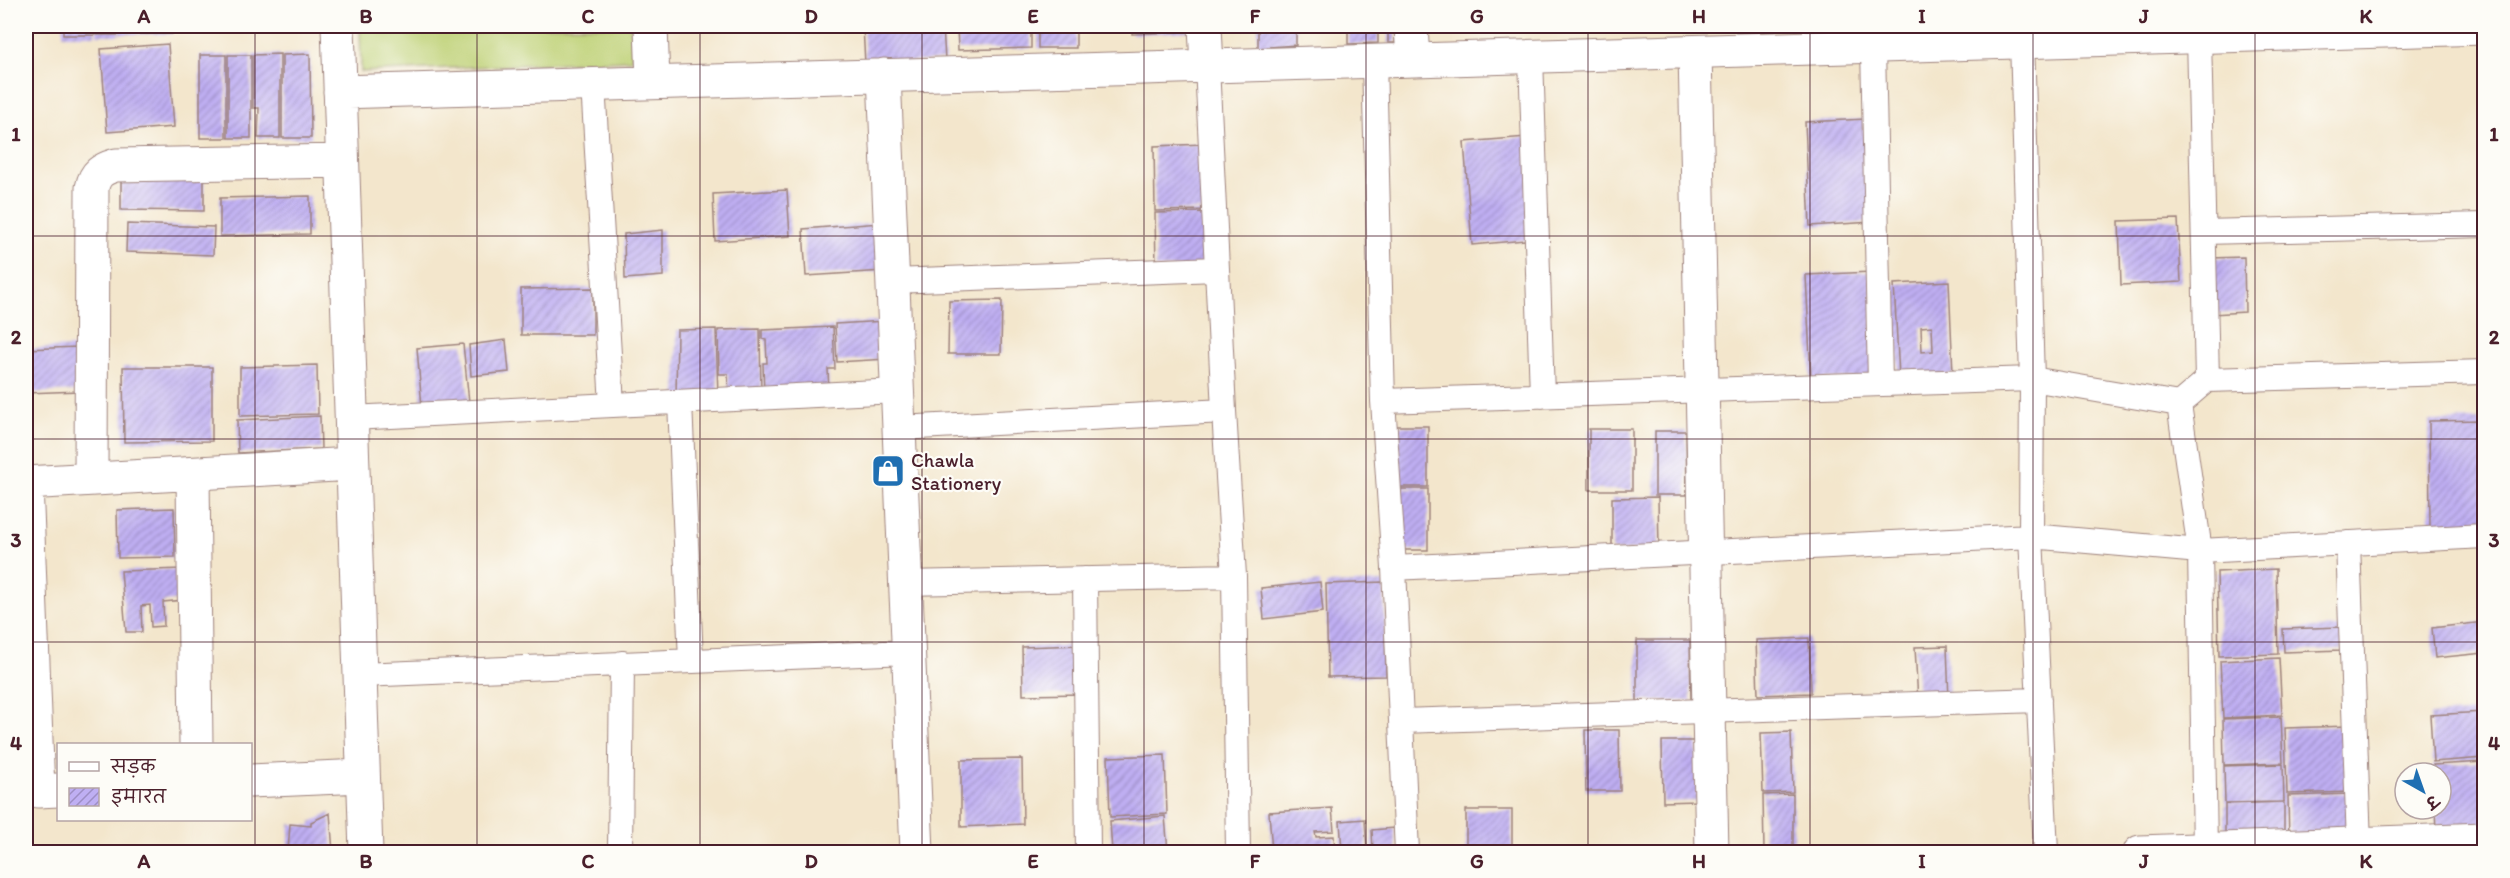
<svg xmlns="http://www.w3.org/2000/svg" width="2510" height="878" viewBox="0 0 2510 878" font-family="Itim,'Playpen Sans Deva',sans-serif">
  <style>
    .grass { fill: #bdd073; stroke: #84784f; stroke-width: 1.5 }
    .building { fill: url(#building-hatch); fill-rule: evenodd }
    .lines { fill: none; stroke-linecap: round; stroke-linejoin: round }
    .service-casing { stroke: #9e827c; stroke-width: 26 }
    .minor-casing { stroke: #9e827c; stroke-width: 35 }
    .service { stroke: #fff; stroke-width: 24 }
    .minor { stroke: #fff; stroke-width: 33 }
    .grid { fill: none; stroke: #4a1f2b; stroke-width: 1.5; stroke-opacity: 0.55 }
    .labels { text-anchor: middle; stroke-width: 4.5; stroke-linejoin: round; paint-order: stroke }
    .poi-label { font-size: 20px; fill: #4a1f2b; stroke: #fdfcf7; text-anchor: start }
    .neatline { fill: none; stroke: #4a1f2b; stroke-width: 2 }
    .grid-label { font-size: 20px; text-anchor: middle; font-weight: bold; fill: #4a1f2b }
  </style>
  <defs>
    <pattern id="building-hatch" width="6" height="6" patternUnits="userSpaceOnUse" patternTransform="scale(1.5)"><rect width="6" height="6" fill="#bfaff3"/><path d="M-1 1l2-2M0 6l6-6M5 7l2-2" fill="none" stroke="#9d8ec5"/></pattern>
  </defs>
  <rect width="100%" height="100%" fill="#fdfcf7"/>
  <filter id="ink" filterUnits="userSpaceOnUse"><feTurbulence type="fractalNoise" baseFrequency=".0167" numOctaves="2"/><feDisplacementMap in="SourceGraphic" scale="12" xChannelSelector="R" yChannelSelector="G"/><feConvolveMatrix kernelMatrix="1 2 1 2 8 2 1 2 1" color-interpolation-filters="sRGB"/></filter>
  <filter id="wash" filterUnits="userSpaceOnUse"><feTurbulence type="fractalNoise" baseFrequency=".008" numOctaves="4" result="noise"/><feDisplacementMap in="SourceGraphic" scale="24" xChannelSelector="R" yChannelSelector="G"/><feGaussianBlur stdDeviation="1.35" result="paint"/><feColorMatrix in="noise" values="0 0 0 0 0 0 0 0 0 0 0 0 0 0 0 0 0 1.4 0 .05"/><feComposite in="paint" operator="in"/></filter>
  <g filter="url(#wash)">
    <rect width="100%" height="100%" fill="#f3e6cc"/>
    <path class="grass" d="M360,26H631L632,60L361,72Z"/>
    <g id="blocks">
      <path class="building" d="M63,26H95V35H63Z
        M97,26H119V35H97Z
        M120,26H145V34H120Z
        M145,26H172V34H145Z
        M863,26H943L945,60L865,64Z
        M957,26H1031V48L958,50Z
        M1038,26H1076V48H1038Z
        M1132,26H1196V31L1132,34Z
        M1258,26H1296V45L1258,48Z
        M1348,26H1378V43L1348,44Z
        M1388,26H1395V43H1388Z
        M168,44L174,127L107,132L101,49Z
        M280,54V138H258L259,108H253V55Z
        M310,54L311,138H282V55Z
        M200,55H226V138H200Z
        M228,55H251V138H228Z
        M1866,119L1872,222L1810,226L1805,122Z
        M1527,137L1536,239L1472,245L1464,142Z
        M1204,144L1205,210L1155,211L1154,146Z
        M121,174L204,175V211L121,210Z
        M787,190L790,236L715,241L713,194Z
        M310,196V234L220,236V198Z
        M1205,212L1206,267L1156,268L1155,213Z
        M2178,219L2181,282L2121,285L2119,221Z
        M880,223L884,271L806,276L803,229Z
        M127,224L214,227L213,255L126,252Z
        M663,230V276L625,279L624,234Z
        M2244,257L2245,312L2212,314L2211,258Z
        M1871,272L1875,377L1811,379L1806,275Z
        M1949,281L1953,374L1899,377L1894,284ZM1932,326L1933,351L1922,352L1921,327Z
        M593,288V335H521V289Z
        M1002,300L1001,354H948L949,301Z
        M885,321L887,359L837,362L835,324Z
        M833,327L835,369H828L829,393L764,396L763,363H767L766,340L762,339V330Z
        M716,329L718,397L676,398L677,330Z
        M760,329L761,396L729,397L728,374H719L718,330Z
        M506,340L509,372L471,376L469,345Z
        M463,344L469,402L422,407L417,348Z
        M78,347L80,391L26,393V349Z
        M317,365L318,414L240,416V367Z
        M123,367H212V441L124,442Z
        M320,416L321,449L238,453L237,420Z
        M2484,420V529H2430L2429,421Z
        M1395,426H1428V487H1395Z
        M1589,429H1632V490H1589Z
        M1655,431H1686L1687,495H1655Z
        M1394,489H1428V550H1394Z
        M1658,497L1659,549L1612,551V498Z
        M174,508L175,557L118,558L117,510Z
        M183,569L184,600L163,602L164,626L151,627L150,605L141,606L142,632H126L121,571Z
        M2276,569L2278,654L2219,656L2217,572Z
        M1320,582L1323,612L1264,619L1261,588Z
        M1384,582L1386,676L1328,677L1326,584Z
        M2484,622V653L2435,658L2432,628Z
        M2341,627L2342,650L2284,652L2283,629Z
        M1809,638L1811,693L1758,695L1756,640Z
        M1637,640H1690L1691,701H1637Z
        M1082,645L1084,694L1023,695L1022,647Z
        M1947,646L1949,701L1918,702L1915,647Z
        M2279,658L2282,715L2223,718L2220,661Z
        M2484,712V758L2433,762L2430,715Z
        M2281,717L2283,763L2224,765L2223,719Z
        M2349,726L2350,792L2287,794L2285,728Z
        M1585,730H1619L1620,791H1586Z
        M1791,732L1793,792L1763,793L1761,733Z
        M1662,741H1697V801L1663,802Z
        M1165,755L1167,814L1110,817L1108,757Z
        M1022,759L1023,824L961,827V760Z
        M2484,762V828L2437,830L2436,809H2441V773H2434L2433,765Z
        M2283,764L2284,802L2225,803L2224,766Z
        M1793,794V852H1764L1763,795Z
        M2350,794L2351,839L2289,841L2288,796Z
        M2284,802V840L2225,842V804Z
        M1332,808L1334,831L1315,832L1316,837L1334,836L1335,852H1272L1269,812Z
        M1466,810H1512V852H1466Z
        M330,813L333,852H288L290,824L311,826V822Z
        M1165,816L1168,852H1112L1110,821Z
        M1365,819L1367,852H1342L1340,821Z
        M1394,828L1396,852H1373L1372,830Z"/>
    </g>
  </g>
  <g filter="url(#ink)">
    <use href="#blocks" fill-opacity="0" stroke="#9e827c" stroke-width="1.5"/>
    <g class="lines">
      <g class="service-casing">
        <path id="service" d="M2199,36L2207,380L2484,372
          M1873,46L1880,384
          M1531,56L1542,396
          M1374,61L1383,401L2032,379L2022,41
          M593,84L612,405
          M2204,232L2484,225
          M893,281L1217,269
          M1383,401L1394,568
          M680,402L691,661
          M2179,404L2200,551L2031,536L2032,379L2179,404L2207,380
          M1224,411L1234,576
          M351,418L897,391
          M899,428L1224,411L1207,66
          M2348,543L2359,844
          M1085,579L1088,852
          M905,583L1234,576L1238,852
          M360,675L908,652
          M1401,721L2039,700
          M2205,850L2200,551L2484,536
          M620,852L622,663
          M1407,852L1394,568L2031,536L2046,852"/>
      </g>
      <g class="minor-casing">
        <path id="minor" d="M338,26L366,852
          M651,26L653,82
          M1205,26L1207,66
          M1411,26L1413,60
          M1695,52L1712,852
          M884,75L917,852
          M340,92L2484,28
          M193,474L196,744
          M91,479L92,188C95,173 102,169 116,165L342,161
          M26,483L38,791L58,790
          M26,483L352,464
          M250,781L363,776
          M2140,852L2484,839"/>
      </g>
      <use href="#service" class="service"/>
      <use href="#minor" class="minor"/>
    </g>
  </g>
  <path class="grid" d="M255,26V852M477,26V852M700,26V852M922,26V852M1144,26V852M1366,26V852M1588,26V852M1810,26V852M2033,26V852M2255,26V852M26,236H2484M26,439H2484M26,642H2484"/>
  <defs>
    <g id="shop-square" transform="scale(1.725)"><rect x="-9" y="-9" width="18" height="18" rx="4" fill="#1f6fb2" stroke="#fdfcf7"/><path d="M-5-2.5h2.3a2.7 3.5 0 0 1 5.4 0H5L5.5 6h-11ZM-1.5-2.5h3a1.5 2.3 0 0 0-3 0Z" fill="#fff"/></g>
  </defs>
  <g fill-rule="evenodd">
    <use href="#shop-square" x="888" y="471"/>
  </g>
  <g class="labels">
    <g class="poi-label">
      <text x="911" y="467">Chawla<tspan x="911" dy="23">Stationery</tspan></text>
    </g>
  </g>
  <rect width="2510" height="878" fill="none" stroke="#fdfcf7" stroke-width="66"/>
  <rect x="57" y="743" width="195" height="78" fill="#fdfcf7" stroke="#b5a4a5" stroke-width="1.5"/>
  <rect x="69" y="762" width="30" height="9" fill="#ffffff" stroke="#b5a4a5" stroke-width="1.5"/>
  <text x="111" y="773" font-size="18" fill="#4a1f2b">सड़क</text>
  <rect x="69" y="788" width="30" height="18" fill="url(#building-hatch)" stroke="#b5a4a5" stroke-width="1.5"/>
  <text x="111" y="803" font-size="18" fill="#4a1f2b">इमारत</text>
  <g transform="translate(2423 791) rotate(140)"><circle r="28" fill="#fdfcf7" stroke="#b5a4a5" stroke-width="1.5"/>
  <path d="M0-4.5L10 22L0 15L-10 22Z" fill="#1f6fb2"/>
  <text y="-9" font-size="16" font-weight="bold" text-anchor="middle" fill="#4a1f2b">उ</text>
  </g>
  <rect x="33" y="33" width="2444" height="812" class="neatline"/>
  <g class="grid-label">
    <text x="144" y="23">A</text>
    <text x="366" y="23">B</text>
    <text x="588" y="23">C</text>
    <text x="811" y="23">D</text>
    <text x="1033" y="23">E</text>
    <text x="1255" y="23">F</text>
    <text x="1477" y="23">G</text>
    <text x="1699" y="23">H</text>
    <text x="1922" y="23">I</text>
    <text x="2144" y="23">J</text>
    <text x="2366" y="23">K</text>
    <text x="16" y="141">1</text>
    <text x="2494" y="141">1</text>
    <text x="16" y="344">2</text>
    <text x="2494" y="344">2</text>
    <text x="16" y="547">3</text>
    <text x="2494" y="547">3</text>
    <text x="16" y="750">4</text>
    <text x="2494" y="750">4</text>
    <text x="144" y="868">A</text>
    <text x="366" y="868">B</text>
    <text x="588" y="868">C</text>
    <text x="811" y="868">D</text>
    <text x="1033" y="868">E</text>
    <text x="1255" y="868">F</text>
    <text x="1477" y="868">G</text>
    <text x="1699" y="868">H</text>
    <text x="1922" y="868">I</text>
    <text x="2144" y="868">J</text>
    <text x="2366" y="868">K</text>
  </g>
</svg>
